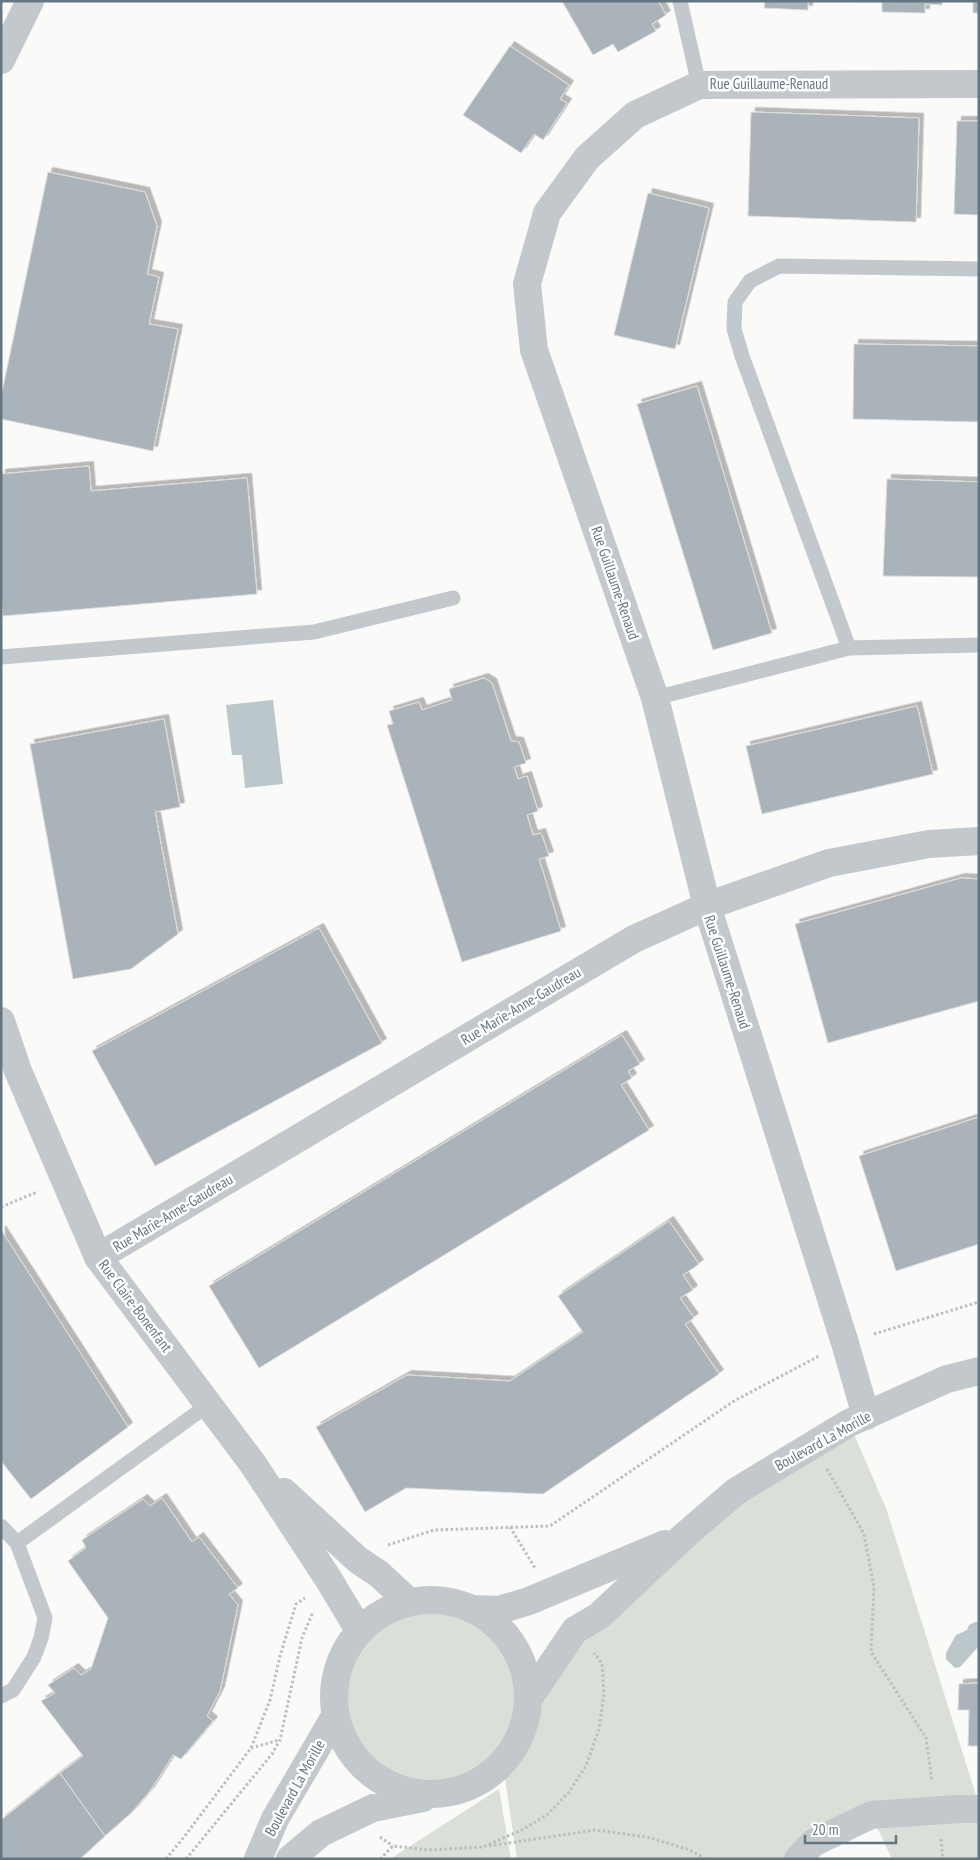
<svg xmlns="http://www.w3.org/2000/svg" width="980" height="1860" viewBox="0 0 980 1860" font-family="'PT Sans Narrow',sans-serif">
  <style>
    .green { fill: #dadfd7 }
    .water { fill: #bbc7cb }
    .building { fill: #aab3b9; stroke: #dcdcda; filter: url(#shadow) }
    .lines { fill: none; stroke-linecap: round; stroke-linejoin: round }
    .path { stroke: #bbbfc2; stroke-width: 3; stroke-dasharray: 2.5 2.5; stroke-linecap: butt }
    .service { stroke: #c3c8cc; stroke-width: 15 }
    .minor { stroke: #c3c8cc; stroke-width: 28 }
    .tertiary { stroke: #c3c8cc; stroke-width: 28 }
    .labels { text-anchor: middle; stroke-width: 5; stroke-linejoin: round; paint-order: stroke }
    .street-label { font-size: 15px; fill: #657683; stroke: #fff }
  </style>
  <defs>
    <filter id="shadow"><feDropShadow dx="4.5" dy="-4.5" stdDeviation="0" flood-color="#0004"/></filter>
  </defs>
  <rect width="100%" height="100%" fill="#fafaf8"/>
  <path class="green" d="M849,1423L886,1508L979,1805V1859H892L871,1815L798,1859H517L503,1765L471,1787L434,1796L387,1786L355,1761L334,1718L332,1690L343,1651L359,1630L408,1601L453,1602L474,1609L490,1620L513,1644L525,1670L529,1697L575,1630L735,1492Z
    M499,1789L511,1859H390Z"/>
  <path class="water" d="M273,700L283,784L245,788L242,755H232L226,705Z
    M975,1622H979V1646L960,1667L955,1668L946,1659V1653L956,1635L967,1630L969,1625Z"/>
  <path class="building" d="M562,1H658L666,15L652,24L656,31L618,52L613,44L593,55Z
    M765,1H808V10L764,8Z
    M942,1V5L925,4V13L882,12V2H859Z
    M973,1H979V13H973Z
    M510,46L569,85L560,99L567,103L543,140L534,134L521,153L463,115Z
    M751,112L919,118L916,222L748,216Z
    M957,121H979V215L954,214Z
    M48,172L145,192L157,226L147,274L159,277L149,324L178,329L153,451L1,419V397Z
    M648,193L709,208L675,349L614,335Z
    M854,344L979,346V422L853,419Z
    M697,386L772,633L713,650L637,404Z
    M89,466L91,491L247,478L257,594L3,616L1,594V474Z
    M887,479L979,482V577L883,576Z
    M484,678L492,683L511,741L519,742L526,763L514,767L518,779L527,776L538,811L527,815L533,835L541,833L549,856L539,859L561,931L462,962L387,725L393,724L389,711L419,702L422,710L452,700L449,689Z
    M917,706L933,774L762,814L746,746Z
    M164,719L180,807L155,812L178,934L131,969L73,979L30,744Z
    M961,878L979,879V1001L828,1043L795,924Z
    M319,928L382,1043L155,1166L92,1051Z
    M622,1035L640,1064L628,1071L632,1078L621,1085L649,1130L259,1368L209,1286Z
    M979,1117V1244L896,1271L859,1156Z
    M669,1221L699,1264L683,1275L693,1290L680,1298L694,1318L685,1324L719,1374L543,1494L406,1488L365,1512L316,1427L407,1375L510,1381L583,1332L558,1296Z
    M1,1230L128,1427L31,1499L1,1461Z
    M162,1498L192,1542L199,1537L238,1588L229,1594L238,1605L220,1691L207,1716L213,1721L181,1759L173,1755L150,1791L131,1813L105,1836L60,1773L83,1756L41,1701L55,1693L48,1685L74,1668L81,1675L91,1669L108,1618L68,1561L86,1548L82,1540L143,1499L150,1506Z
    M979,1683V1746H968L969,1710H958L959,1684Z
    M60,1773L105,1836L80,1859H1V1820Z"/>
  <g class="lines">
    <path class="path" d="M1,1207L37,1192
      M874,1334L979,1302
      M827,1469L864,1534L874,1587L871,1652L926,1738L932,1781
      M510,1527L535,1568
      M388,1545L434,1530L550,1526L734,1401L819,1356
      M251,1748L279,1740
      M380,1837L393,1846
      M941,1839L943,1859
      M489,1846L595,1830L647,1837L690,1850L705,1859
      M166,1859L184,1837L251,1748L270,1700L280,1656L296,1604L305,1598
      M186,1859L272,1754L280,1740L302,1638L313,1612
      M380,1859L393,1846L429,1850L483,1847L522,1830L548,1814L569,1792L586,1766L599,1729L604,1693L602,1663L594,1653"/>
    <path class="service" d="M680,1L699,85
      M849,648L742,356L734,329L735,302L750,281L779,266L979,269
      M1,657L314,632L453,598
      M655,698L849,648L979,645
      M1,1526L17,1543L45,1618L41,1638L34,1657L13,1690L1,1696
      M17,1543L208,1405"/>
    <path class="minor" d="M98,1257L634,939L707,906L829,863L929,844L979,841
      M866,1416L845,1343L707,906L655,698L534,350L527,284L547,213L587,158L635,115L699,85L979,84
      M798,1859L813,1843L871,1815L959,1809H979"/>
    <path class="tertiary" d="M1,60L30,1
      M1,1021L18,1071L98,1257L253,1464L329,1580L359,1630
      M284,1492L358,1560L379,1574L408,1601
      M334 1697a97 97 0 1 1 194 0a97 97 0 1 1-194 0Z
      M474,1609L499,1610L529,1601L665,1544
      M529,1698L575,1630L599,1616L683,1537L735,1492L849,1423L947,1379L979,1371
      M258,1859L275,1819L334,1718
      M290,1859L321,1833L373,1808L423,1798"/>
  </g>
  <g class="labels">
    <g class="street-label">
      <text x="769" y="89">Rue Guillaume-Renaud</text>
      <text transform="translate(615 583) rotate(71)" y="5">Rue Guillaume-Renaud</text>
      <text transform="translate(727 972) rotate(72)" y="5">Rue Guillaume-Renaud</text>
      <text transform="translate(521 1006) rotate(-31)" y="5">Rue Marie-Anne-Gaudreau</text>
      <text transform="translate(173 1213) rotate(-31)" y="5">Rue Marie-Anne-Gaudreau</text>
      <text transform="translate(135 1306) rotate(53)" y="5">Rue Claire-Bonenfant</text>
      <text transform="translate(823 1441) rotate(-29)" y="5">Boulevard La Morille</text>
      <text transform="translate(295 1788) rotate(-61)" y="5">Boulevard La Morille</text>
    </g>
  </g>
  <rect width="980" height="1860" fill="none" stroke="#657683" stroke-width="5"/>
  <path d="M805 1835v8h91v-8" fill="none" stroke="#657683" stroke-width="2.5"/>
  <text x="812" y="1835" font-size="15" fill="#657683" stroke="#ffffff" stroke-width="4" paint-order="stroke">20 m</text>
</svg>
